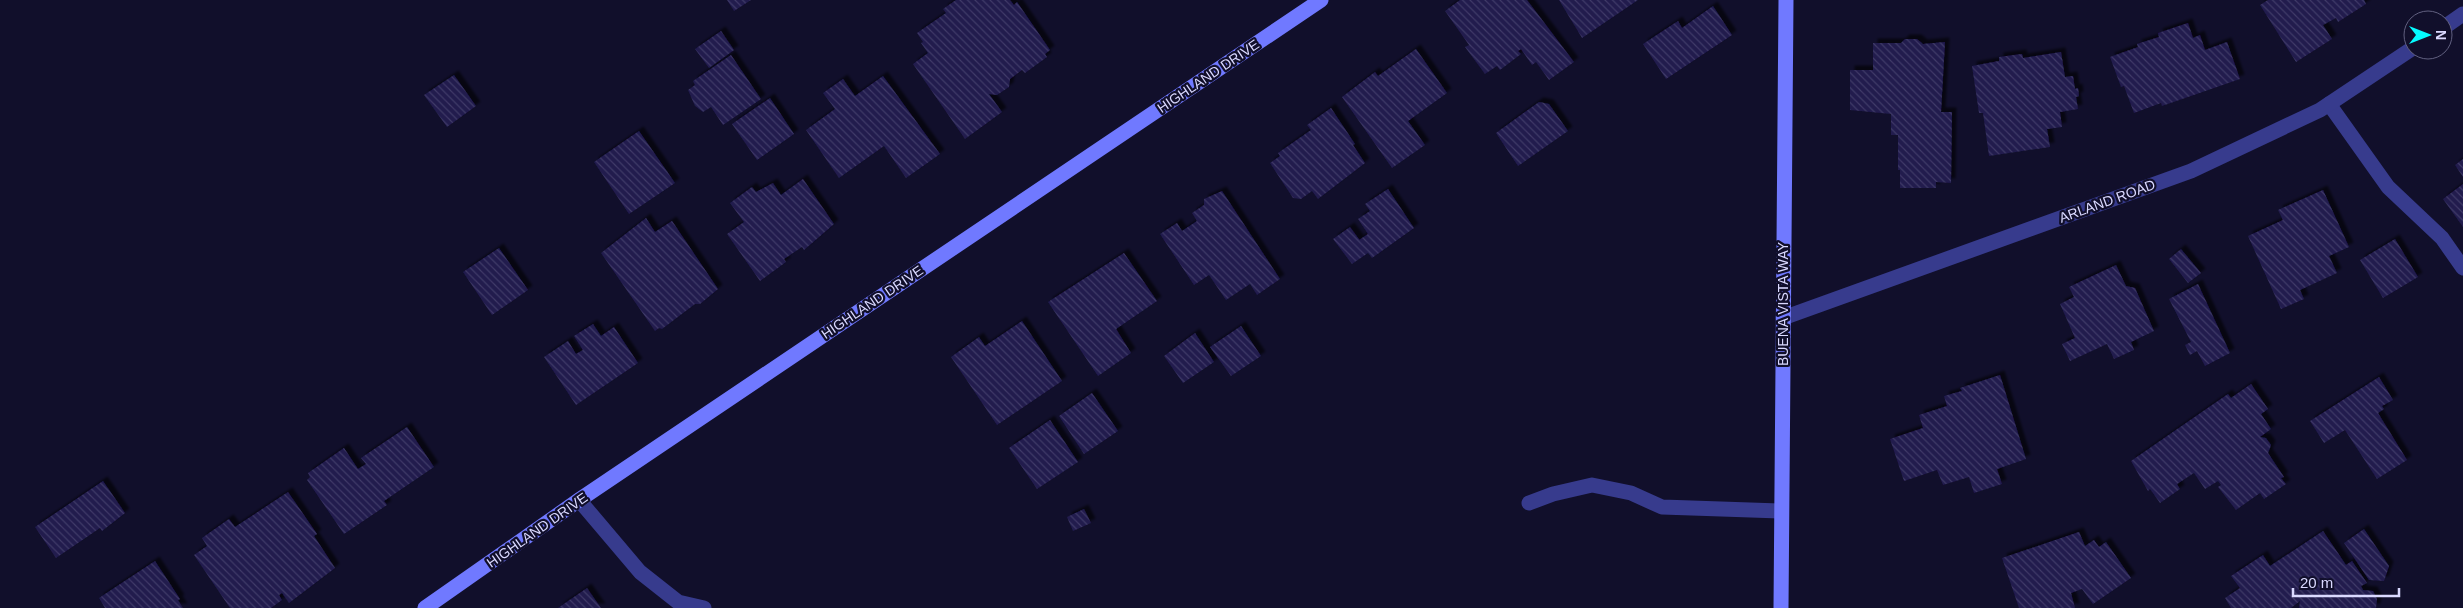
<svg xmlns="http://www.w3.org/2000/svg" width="2463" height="608" viewBox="0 0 2463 608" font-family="Helvetica,sans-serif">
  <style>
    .building { fill: url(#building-back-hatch); filter: url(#shadow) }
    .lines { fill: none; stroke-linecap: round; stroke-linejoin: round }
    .lane { stroke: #373b8d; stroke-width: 15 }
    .street { stroke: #373b8d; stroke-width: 15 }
    .secondary { stroke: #7079ff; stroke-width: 15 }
    .labels { text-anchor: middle; stroke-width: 4.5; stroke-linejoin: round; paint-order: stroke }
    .street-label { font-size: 14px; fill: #dad9ff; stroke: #110f2b }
  </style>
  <defs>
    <pattern id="building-back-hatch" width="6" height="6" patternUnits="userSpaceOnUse" patternTransform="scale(1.25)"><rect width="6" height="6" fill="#201a4d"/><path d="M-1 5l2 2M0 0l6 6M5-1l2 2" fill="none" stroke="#403b68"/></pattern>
    <filter id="shadow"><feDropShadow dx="4.5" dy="-4.5" stdDeviation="1" flood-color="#0009"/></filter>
  </defs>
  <rect width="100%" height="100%" fill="#110f2b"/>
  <path class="building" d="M727,0H751L734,11Z
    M956,0H1010L1014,5L1017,2L1050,50L1045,54L1047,57L1025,73L1022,70L1010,79L1009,87L997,95L989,94L1002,112L965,139L913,64L928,53L921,43L923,42L917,33L946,13L943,9Z
    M1460,0H1527L1574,62L1549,80L1536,62L1532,65L1521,49L1518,51L1521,54L1500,70L1497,66L1485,74L1465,47L1469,45L1445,11Z
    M1559,0H1638L1582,38Z
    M2268,0H2364L2366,4L2338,22L2336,18L2323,25L2332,39L2296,62L2260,5Z
    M1713,6L1732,35L1666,79L1643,44L1678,21L1682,28Z
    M2188,23L2193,38L2200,35L2205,50L2227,42L2240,79L2162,106L2161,103L2134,113L2124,86L2121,87L2110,57L2138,47L2137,44L2159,37L2158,33Z
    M721,31L734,50L709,68L695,49Z
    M1905,39H1917L1923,44L1945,42L1941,112H1952L1951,183L1936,182V188H1900V170H1898V135H1891V114L1850,110V70H1873V43H1901Z
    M1416,49L1447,93L1408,121L1425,145L1392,168L1342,97L1375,72L1378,76Z
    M2061,52L2065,77L2073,76L2075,89L2078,88L2079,96L2076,97L2078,109L2060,112L2062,127L2047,129L2050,147L1989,156L1983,113H1979L1972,66L1999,61V57L2022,54L2023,58Z
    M731,55L761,99L723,125L711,107L703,112L695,106L688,90L695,85L693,81Z
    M454,75L476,106L447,127L424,95Z
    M883,76L940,154L906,178L884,146L839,178L806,130L835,109L823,93L843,79L855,96Z
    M770,98L794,134L757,160L732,124Z
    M1539,102L1549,104L1568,131L1518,166L1496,133Z
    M1331,108L1355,144L1353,145L1365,163L1318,199L1312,191L1301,199L1293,198L1270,163L1280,156L1278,153L1311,130L1307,125Z
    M639,131L675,183L629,214L594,162Z
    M2463,159V177L2455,165Z
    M803,179L834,224L804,250L802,247L784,259L786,262L760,281L727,234L744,222L730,203L752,187L756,192L773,183L781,195Z
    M2463,184V227L2443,199Z
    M1388,189L1414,228L1372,258L1368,253L1352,264L1333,239L1350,227L1364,246L1359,240L1368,234L1358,219L1370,211L1365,204Z
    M2323,190L2349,247L2329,256L2337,273L2300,290L2304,299L2281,309L2248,236L2283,220L2278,210Z
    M1222,191L1280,279L1257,295L1250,284L1226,300L1209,275L1194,285L1160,234L1177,223L1182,231L1197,221L1192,213L1204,205V199Z
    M646,218L655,232L672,221L718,289L700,304H695L662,329L659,328L655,331L601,253Z
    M2395,239L2418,277L2383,298L2360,260Z
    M499,248L528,290L492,315L463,272Z
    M2181,249L2201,273L2188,283L2169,259Z
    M1124,253L1157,301L1116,329L1131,353L1098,376L1048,302Z
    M2116,265L2126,286L2135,288L2154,331L2131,342L2134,350L2114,359L2107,344L2070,361L2062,344L2075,338L2060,304L2074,297L2069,287Z
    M2198,284L2230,353L2205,366L2197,351L2190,355L2185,345L2191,342L2169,299Z
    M1022,321L1062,381L997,425L951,357L979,337L985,346Z
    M593,324L601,336L614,327L638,363L576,405L544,357L568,341L576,354L583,350L574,336Z
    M1241,326L1261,356L1231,376L1210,347Z
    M1195,333L1214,362L1183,383L1164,356Z
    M2000,375L2026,459L1997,469L2002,484L1974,493L1969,477L1943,485L1937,470L1904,481L1890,439L1923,428L1919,415L1947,406L1944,396L1962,391L1960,388Z
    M2379,377L2393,400L2382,406L2384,409L2378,413L2407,460L2377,479L2345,430L2324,443L2310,421Z
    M2251,384L2268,409L2261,414L2271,429L2260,437L2266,438L2271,445L2268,453L2284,477L2281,478L2286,484L2264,499L2260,493L2236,510L2218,487L2221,485L2218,481L2205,489L2194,473L2177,484L2180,489L2160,503L2150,489L2148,491L2131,461L2228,394L2231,398Z
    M1092,393L1118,431L1084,454L1059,416Z
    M1050,420L1078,462L1037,489L1009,448Z
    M407,427L434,467L384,501L387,505L344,534L307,480L310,477L308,473L344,448L358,469L366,464L361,458Z
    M103,481L125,513L102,531L100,528L56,558L35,527Z
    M288,492L317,534L314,536L335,568L289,603L282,593L279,595L282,600L271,608H230L194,555L207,546L202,538L229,519L235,527Z
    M1084,509L1091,523L1073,531L1067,517Z
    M2364,529L2389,566L2384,581L2369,580L2344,543Z
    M2323,531L2346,565L2352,561L2367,583L2361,586L2363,590L2373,591L2377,599L2376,608H2299L2300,601L2291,608H2231L2225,598L2240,588L2231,576L2263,555L2270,566Z
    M2079,532L2085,546L2094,540L2099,547L2106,542L2131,578L2093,604L2082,589L2071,593L2075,608H2019L2002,558Z
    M155,561L180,599L178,600L183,608H105L99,598Z
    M587,588L601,608H558Z"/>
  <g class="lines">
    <path class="lane" d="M2329,104L2388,187L2442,238L2463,268
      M579,500L640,572L678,602L704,608
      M1529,503L1553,494L1592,485L1631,493L1662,507L1781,511"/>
    <path class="street" d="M2443,28L2463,14
      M1783,318L2191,171L2320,110L2413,48"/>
    <path class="secondary" d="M425,608L579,500L1321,0
      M1781,608L1786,0"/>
  </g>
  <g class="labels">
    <g class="street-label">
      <text transform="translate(1208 76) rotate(-34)" y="5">HIGHLAND DRIVE</text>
      <text transform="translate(2107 201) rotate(-20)" y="5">ARLAND ROAD</text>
      <text transform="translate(872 302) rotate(-34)" y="5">HIGHLAND DRIVE</text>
      <text transform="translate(1783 304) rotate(-90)" y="5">BUENA VISTA WAY</text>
      <text transform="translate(537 530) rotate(-35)" y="5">HIGHLAND DRIVE</text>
    </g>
  </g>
  <g transform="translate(2428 35) rotate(90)"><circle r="24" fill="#110f2b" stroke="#616080"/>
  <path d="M0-4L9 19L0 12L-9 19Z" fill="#05fbff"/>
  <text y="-8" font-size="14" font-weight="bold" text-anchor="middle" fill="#dad9ff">N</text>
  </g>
  <path d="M2293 588v8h106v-8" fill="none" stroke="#dad9ff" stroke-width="2.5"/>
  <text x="2300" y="588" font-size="15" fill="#dad9ff" stroke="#110f2b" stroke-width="4" paint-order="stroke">20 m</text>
</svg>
